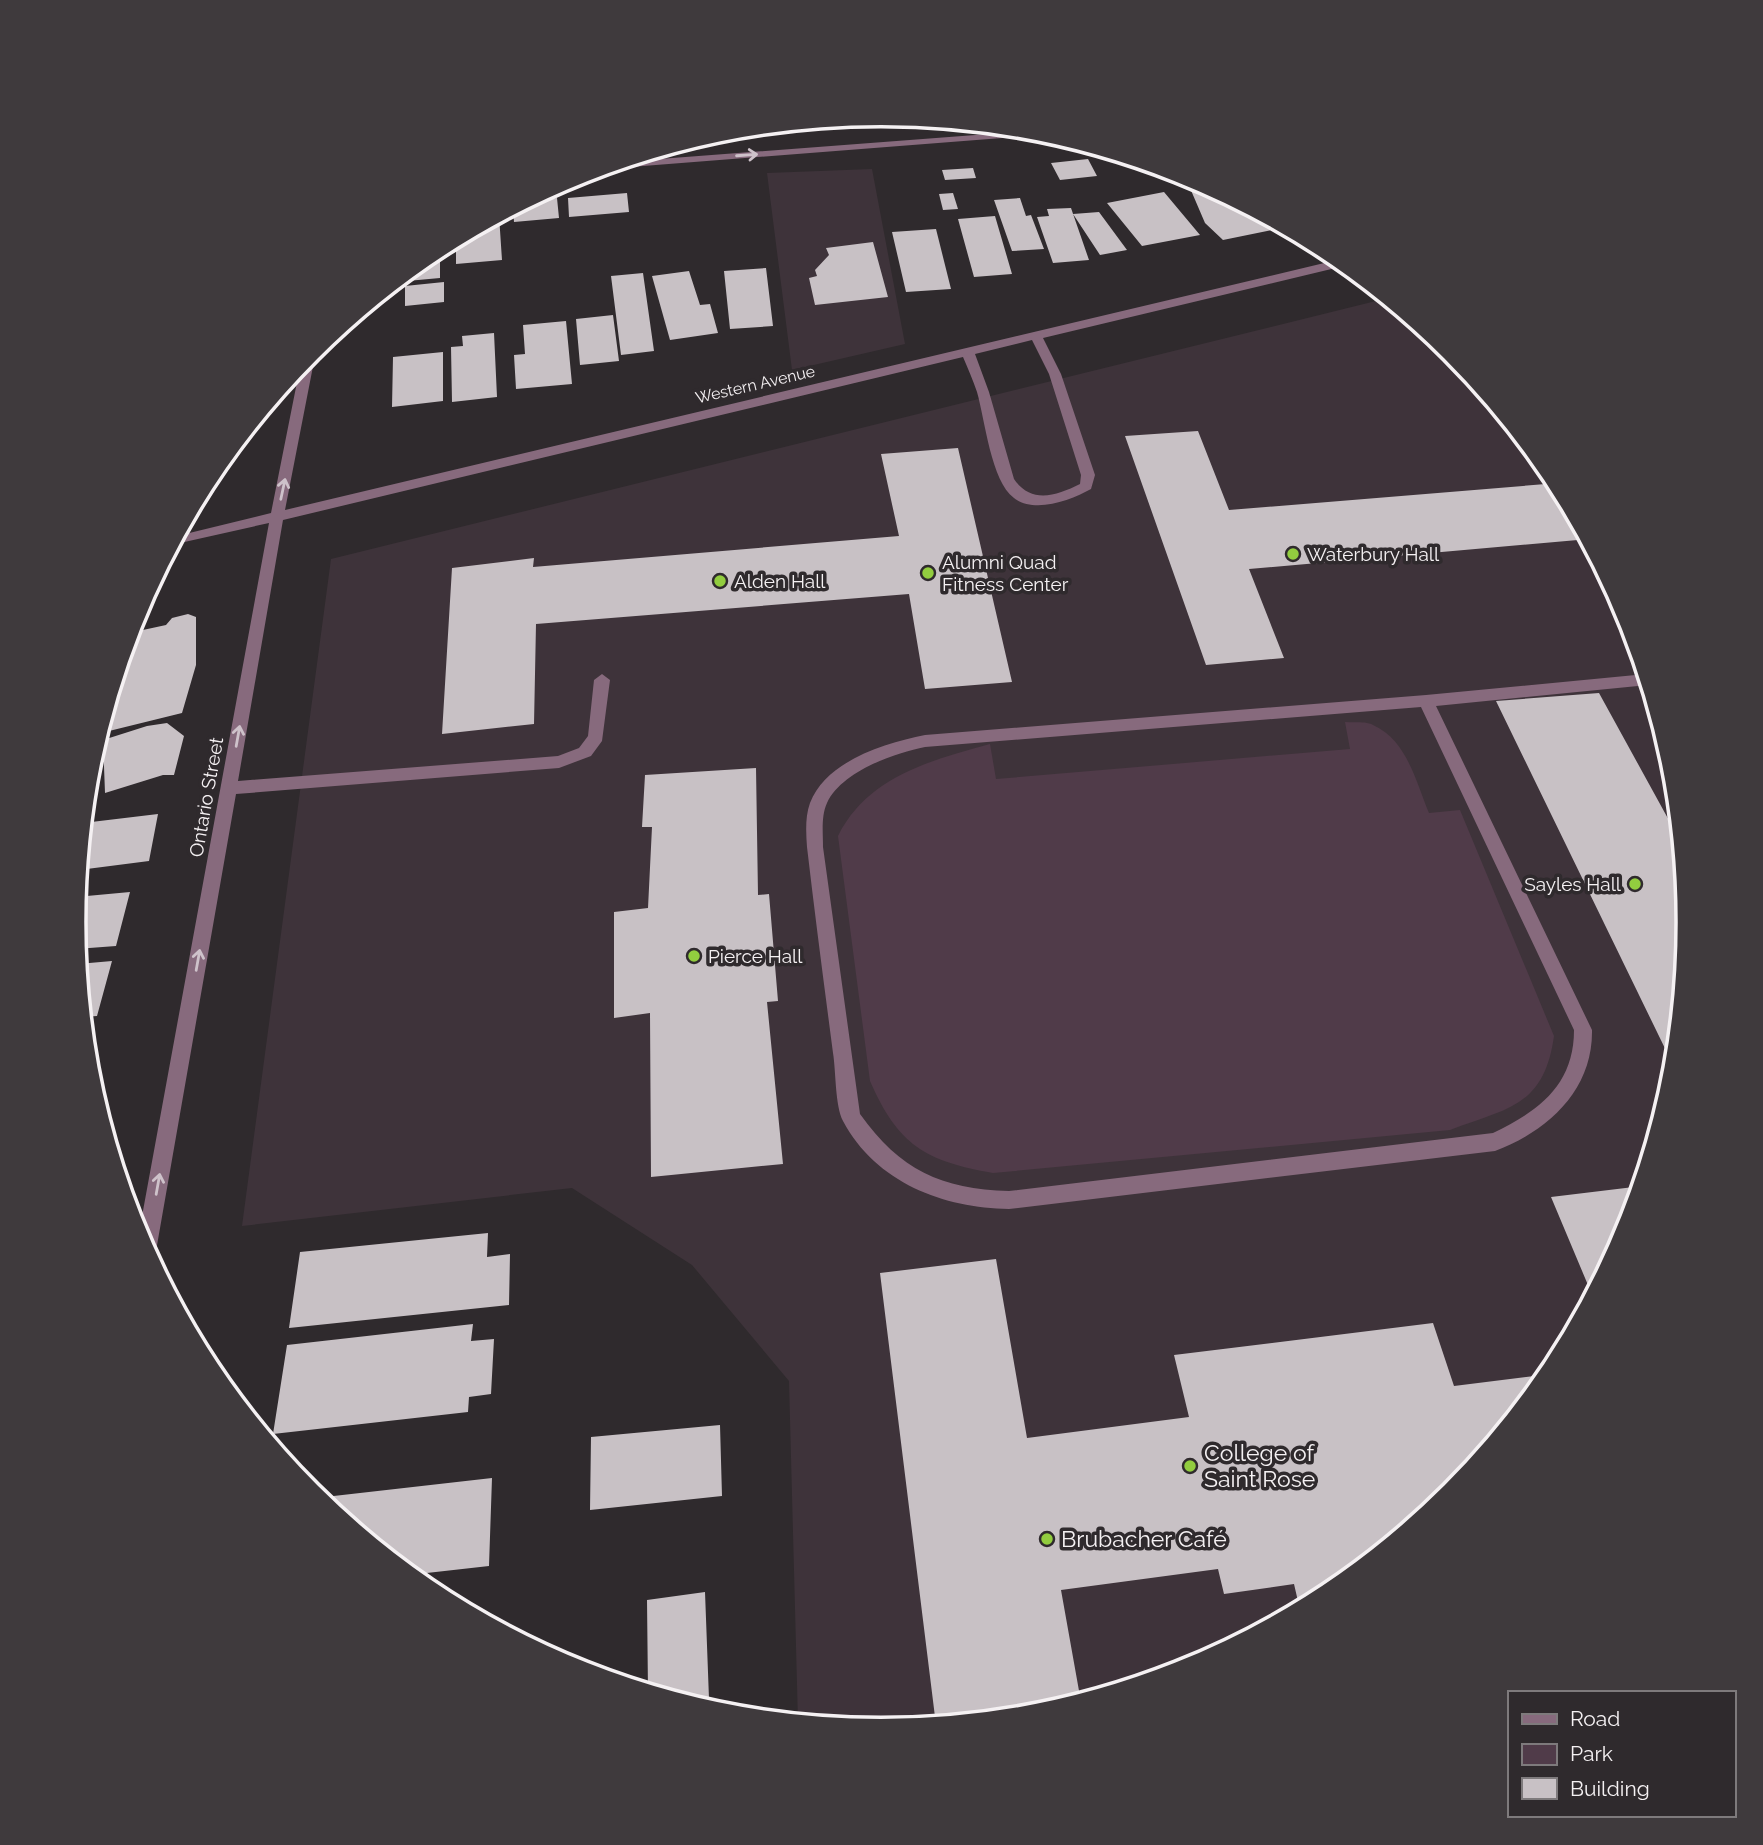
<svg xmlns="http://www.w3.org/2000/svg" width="1763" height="1845" viewBox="0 0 1763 1845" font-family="Raleway,sans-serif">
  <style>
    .built { fill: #3e333a }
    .green { fill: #503b49 }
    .building { fill: #c8c1c5 }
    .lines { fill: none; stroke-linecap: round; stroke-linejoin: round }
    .minor { fill: #876a7d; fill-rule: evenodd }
    .oneway { stroke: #cec2ca }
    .poi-dot { fill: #92cd3f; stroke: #2f2a2d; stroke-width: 2.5 }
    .labels { text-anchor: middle; stroke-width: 7; stroke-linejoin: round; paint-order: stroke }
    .far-street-label { font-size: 16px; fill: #f5f1f3; stroke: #2f2a2d }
    .poi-label { font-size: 19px; fill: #f5f1f3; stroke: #2f2a2d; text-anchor: start }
    .street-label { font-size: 19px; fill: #f5f1f3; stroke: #2f2a2d }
    .near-poi-label { font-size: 23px; fill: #f5f1f3; stroke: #2f2a2d; text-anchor: start }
    .rim { fill: none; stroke: #f5f1f3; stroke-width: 3.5 }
  </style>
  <rect width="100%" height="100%" fill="#2f2a2d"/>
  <path class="built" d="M872,169L905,344L792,370L767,173Z
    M1388,298L1453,351L1554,474L1628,614L1674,765L1689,923L1674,1081L1628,1232L1553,1372L1453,1494L1330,1595L1190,1669L1039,1715L881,1730L798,1722L789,1381L692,1265L572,1188L242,1226L331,559Z"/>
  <path class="green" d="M1345,722C1354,723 1366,721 1373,725C1407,740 1416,782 1429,813L1460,810L1554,1036C1544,1107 1508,1108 1450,1130L993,1173C925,1161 898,1145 870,1081L838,836C867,777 931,760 990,744L996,779L1350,749Z"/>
  <path class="building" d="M882,115L896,116L897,121L865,123L864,116Z
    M862,116L863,127L832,128L831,120Z
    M1088,159L1097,176L1060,180L1051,163Z
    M973,168L976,178L945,180L942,170Z
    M1184,174L1276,222L1282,228L1223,240L1205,223Z
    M1164,192L1200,235L1142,246L1107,203Z
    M627,193L629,212L569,217L568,198Z
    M953,193L958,209L943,210L939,194Z
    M557,198L559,218L514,222L513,208L525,201Z
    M1020,198L1026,216L1031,215L1044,249L1012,251L994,200Z
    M1071,208L1089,260L1053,263L1037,217L1049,216L1047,209Z
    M1099,212L1127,250L1100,255L1073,214Z
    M499,215L502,260L456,264V238Z
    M995,216L1012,274L974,277L958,219Z
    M936,229L951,289L906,292L892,232Z
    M873,242L888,297L815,305L809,278L817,276L815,270L829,255L826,248Z
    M440,260V278L407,281V272L419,262Z
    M766,268L773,326L730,329L724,271Z
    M689,271L700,305L710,304L718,333L670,340L652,276Z
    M643,273L654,351L621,355L611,276Z
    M444,282V302L405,306V286Z
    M613,315L619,361L580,365L576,319Z
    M566,321L572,384L516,389L514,355L525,354L523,325Z
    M494,333L497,397L452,402L451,347L463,346L462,336Z
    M443,352V401L392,407L393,357Z
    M1198,431L1229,510L1558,483L1589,539L1249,569L1284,658L1206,665L1125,436Z
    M958,448L1012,682L925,689L909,594L536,624L534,724L442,734L452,568L534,558L533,567L899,536L881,454Z
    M188,614L196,617V665L182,713L105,732L103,717L129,633L166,625L172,618Z
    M1599,693L1682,844L1689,923L1675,1069L1496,701Z
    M167,723L184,736L174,775H163L105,793L103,740L147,726Z
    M756,768L758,895L769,894L778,1001L767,1002L783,1164L651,1177L650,1013L614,1018V912L648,908L652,827H642L645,775Z
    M158,814L149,861L79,870L83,823Z
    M130,892L116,946L76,949L74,922L76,897Z
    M112,961L97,1016L83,1017L78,964Z
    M1642,1186L1628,1232L1593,1297L1551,1197Z
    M488,1233L487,1257L510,1254L509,1305L289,1328L300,1252Z
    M996,1259L1027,1438L1189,1417L1174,1355L1433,1323L1454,1386L1551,1374L1453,1494L1330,1595L1300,1610L1294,1584L1224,1594L1218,1569L1061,1590L1081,1702L1039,1715L936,1725L880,1273Z
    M473,1324L471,1341L494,1339L491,1394L469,1397L468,1412L273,1434L287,1345Z
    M720,1425L722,1496L590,1510L591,1437Z
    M492,1478L489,1566L409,1575L316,1498Z
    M705,1592L709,1699L683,1703L648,1692L647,1600Z"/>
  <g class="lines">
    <path class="minor" d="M1040,130L1053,134L605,169L600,167L620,162Z
      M1341,259L1348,265L1043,338L1061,374L1095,475L1091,489C1071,500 1035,514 1014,498C991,481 985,420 977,392C973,380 968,369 963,357L283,520L238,781L558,756L579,748L588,736L594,680L602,674L610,680L602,741L591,756L559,768L236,794L156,1251L150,1259L138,1238L269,523L171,545L177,536L271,513L301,362L314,348L316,351L285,510ZM1032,340L1049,374L1081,475L1080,484C1056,496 1031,504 1014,479L989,392L975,354Z
      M1646,674L1648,685L1436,706L1592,1030C1593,1090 1548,1131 1495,1151L1009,1209C944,1208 876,1183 843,1121C835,1106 836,1071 833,1053C824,984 815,916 807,847C806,833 805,817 810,803C826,761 885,743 925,735L1426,695ZM1421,707L1574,1030C1574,1085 1539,1111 1493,1133L1009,1191C941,1189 900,1170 860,1114L823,847C823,833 821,816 827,803C841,772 894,753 925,747Z"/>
  </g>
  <defs><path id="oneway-shaft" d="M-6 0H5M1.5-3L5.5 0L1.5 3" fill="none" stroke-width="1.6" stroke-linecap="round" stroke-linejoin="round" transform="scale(1.75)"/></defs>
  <g class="oneway">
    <use href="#oneway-shaft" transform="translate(747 155) rotate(-4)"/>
    <use href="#oneway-shaft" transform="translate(283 489) rotate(-78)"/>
    <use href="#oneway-shaft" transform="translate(238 736) rotate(-80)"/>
    <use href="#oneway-shaft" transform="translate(198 960) rotate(-80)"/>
    <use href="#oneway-shaft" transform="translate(158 1184) rotate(-80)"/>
  </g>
  <g class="poi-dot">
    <circle cx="1293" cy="554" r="7"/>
    <circle cx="928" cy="573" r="7"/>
    <circle cx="720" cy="581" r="7"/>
    <circle cx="1635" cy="884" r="7"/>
    <circle cx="694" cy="956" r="7"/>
    <circle cx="1190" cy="1466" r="7"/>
    <circle cx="1047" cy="1539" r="7"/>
  </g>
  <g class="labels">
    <g class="far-street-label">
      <text transform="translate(755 384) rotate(-13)" y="6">Western Avenue</text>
    </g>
    <g class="poi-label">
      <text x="1307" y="561">Waterbury Hall</text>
      <text x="942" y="569">Alumni Quad<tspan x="942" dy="22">Fitness Center</tspan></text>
      <text x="734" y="588">Alden Hall</text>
      <text x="1621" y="891" text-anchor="end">Sayles Hall</text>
      <text x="708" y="963">Pierce Hall</text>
    </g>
    <g class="street-label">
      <text transform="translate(206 797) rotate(-80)" y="7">Ontario Street</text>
    </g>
    <g class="near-poi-label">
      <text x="1204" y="1461">College of<tspan x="1204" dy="26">Saint Rose</tspan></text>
      <text x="1061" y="1547">Brubacher Café</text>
    </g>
  </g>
  <path d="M0 0H1763V1845H0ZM86 922a795 795 0 1 1 1590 0a795 795 0 1 1-1590 0Z" fill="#3f3a3d" fill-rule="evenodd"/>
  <path class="rim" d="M86 922a795 795 0 1 1 1590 0a795 795 0 1 1-1590 0Z"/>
  <rect x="1508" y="1691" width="228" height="126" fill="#2f2a2d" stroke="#7e7a7c" stroke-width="2"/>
  <rect x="1522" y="1714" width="35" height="10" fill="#876a7d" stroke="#7e7a7c" stroke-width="2"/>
  <text x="1570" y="1726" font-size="21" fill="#f5f1f3">Road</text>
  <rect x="1522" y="1744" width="35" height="21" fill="#503b49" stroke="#7e7a7c" stroke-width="2"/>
  <text x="1570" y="1761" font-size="21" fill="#f5f1f3">Park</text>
  <rect x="1522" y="1778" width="35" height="21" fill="#c8c1c5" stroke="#7e7a7c" stroke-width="2"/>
  <text x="1570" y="1796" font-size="21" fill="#f5f1f3">Building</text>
</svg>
